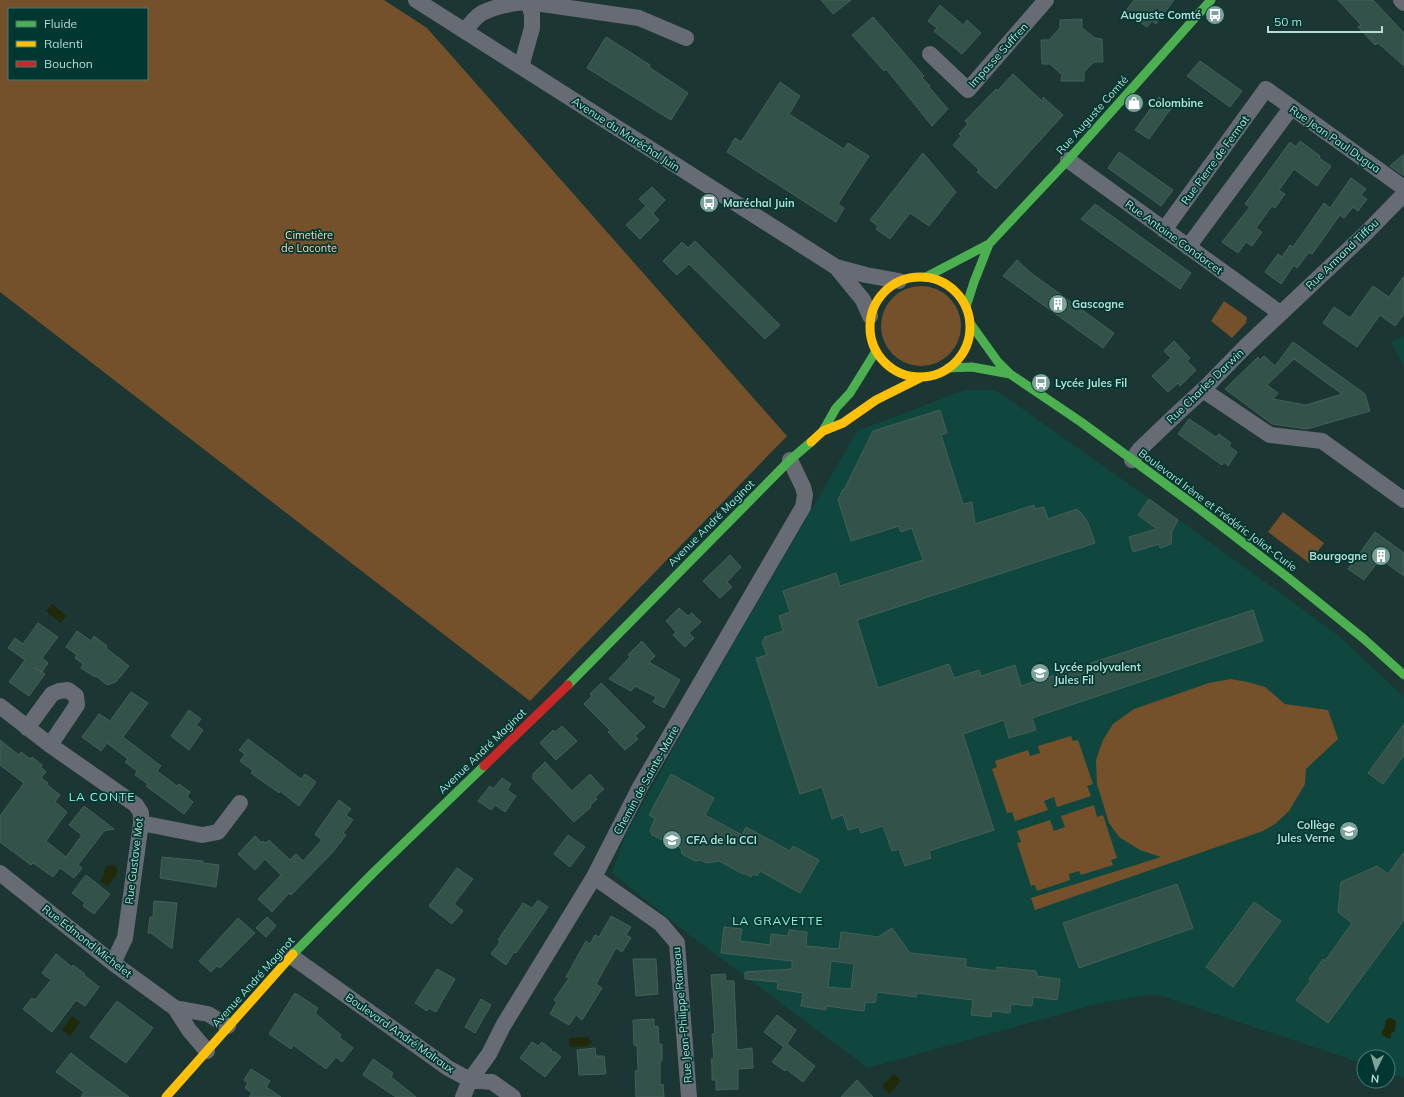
<svg xmlns="http://www.w3.org/2000/svg" width="1404" height="1097" viewBox="0 0 1404 1097" font-family="Mulish,sans-serif">
  <style>
    .built { fill: #0f473f }
    .green { fill: #74512b; fill-rule: evenodd }
    .water { fill: #202a0a }
    .building { fill: #33524a; stroke: #456058; fill-rule: evenodd }
    .lines { fill: none; stroke-linecap: round; stroke-linejoin: round }
    .street { stroke: #676b74; stroke-width: 16 }
    .fast { stroke: #4caf50; stroke-width: 9 }
    .slow { stroke: #ffc107; stroke-width: 9 }
    .jam { stroke: #c62828; stroke-width: 9 }
    .labels { text-anchor: middle; stroke-width: 3.5; stroke-linejoin: round; paint-order: stroke }
    .poi-label { font-size: 11px; font-weight: bold; fill: #b3ddd5; stroke: #003831; text-anchor: start }
    .street-label { font-size: 11px; fill: #b3ddd5; stroke: #003831 }
    .park-label { font-size: 11px; fill: #fed4b0; stroke: #003831 }
    .neighbourhood-label { font-size: 12px; letter-spacing: 1px; fill: #98f4e4; stroke: #003831 }
  </style>
  <rect width="100%" height="100%" fill="#1b3633"/>
  <path class="built" d="M1404,336V367L1391,342Z
    M965,390H996L1178,519L1339,636L1404,697V1078L1388,1073V1057H1364V1064L1155,994L1100,1003L868,1068L692,937L612,873L624,838L686,726L857,431Z"/>
  <path class="green" d="M0,0H384L427,28L787,436L530,701L0,292ZM9,9H147V79H9Z
    M881 326a40 40 0 1 1 80 0a40 40 0 1 1-80 0Z
    M1224,301L1247,317L1246,323L1232,338L1211,321Z
    M1283,512L1324,543L1309,563L1268,532Z
    M1231,679L1248,682L1265,687L1285,704L1328,710L1338,739L1306,769L1305,784L1289,811L1275,824L1263,831L1035,910L1031,898L1161,857L1140,850L1119,837L1109,823L1097,784L1096,760L1103,740L1113,724L1134,709L1209,683Z
    M1071,736L1073,741L1078,740L1093,784L1087,786L1091,796L1057,807L1054,797L1044,801L1048,810L1015,821L1012,812L1007,813L992,769L997,767L995,761L1028,750L1030,756L1040,753L1038,746Z
    M1094,805L1097,817L1103,815L1117,858L1111,860L1113,865L1081,875L1079,871L1069,874L1070,880L1037,891L1035,885L1031,886L1017,843L1021,842L1017,831L1050,820L1054,831L1065,827L1061,816Z"/>
  <path class="water" d="M52,604L67,616L61,623L46,611Z
    M112,864L117,868V874L108,886L100,881L105,873L103,872L108,865L110,866Z
    M72,1016L80,1022L70,1036L62,1030Z
    M1389,1018L1395,1020L1396,1022L1395,1031L1391,1033V1037L1389,1039L1382,1035C1381,1030 1384,1030 1385,1026V1021Z
    M589,1037V1039L591,1040L592,1042L589,1044V1046L569,1047V1038Z
    M894,1074L901,1081L889,1094L882,1086Z"/>
  <path class="building" d="M821,0H851L833,14Z
    M1134,0H1174L1156,24L1152,21L1147,27L1125,12Z
    M1338,0H1373L1404,33V66L1378,43L1375,45L1358,27L1361,25Z
    M940,5L963,25L967,20L981,33L962,54L934,31L937,28L928,21Z
    M873,17L924,76L922,78L930,86L929,87L948,109L932,126L886,69L884,71L852,35Z
    M1082,19V28L1095,38L1102,39L1103,62H1094L1084,72V81H1061L1062,75L1050,64H1042L1041,40H1049L1060,28V20Z
    M606,37L650,65L649,67L688,93L671,120L587,68Z
    M1200,61L1242,91L1230,107L1187,76Z
    M1013,74L1043,102V97L1063,115L996,189L977,172L979,170L953,145L961,136L959,134L968,124L965,121L996,89L997,91Z
    M780,82L800,96L789,114L844,149L848,143L869,156L838,204L844,208L836,222L727,152L735,138L741,142Z
    M1159,97L1172,107L1149,139L1135,130Z
    M1300,141L1320,156L1319,158L1331,166L1317,186L1294,169L1279,190L1285,194L1275,208L1272,206L1256,228L1262,232L1252,246L1246,242L1238,253L1222,242L1250,207L1245,204L1290,142L1296,147Z
    M1119,152L1173,190L1161,206L1108,168Z
    M923,153L956,192L929,226L910,213L890,239L876,229L878,226L870,220Z
    M1404,154V176L1390,166Z
    M1351,178L1366,189L1361,195L1367,199L1358,211L1353,207L1344,218L1340,215L1312,254L1309,252L1297,268L1294,265L1281,284L1265,272L1278,254L1282,257L1290,245L1293,247L1324,203L1330,208Z
    M652,187L665,200L653,213L648,208L659,220L640,239L626,225L646,206L639,199Z
    M1095,204L1191,273L1180,289L1081,219Z
    M695,241L780,325L765,339L689,264L677,275L663,261L682,242L688,248Z
    M1017,260L1031,273L1114,333L1103,348L1003,276Z
    M1404,276V314L1395,326L1380,315L1357,347L1323,323L1334,307L1350,318L1373,286L1389,297Z
    M1174,341L1190,358L1187,361L1196,370L1180,386L1178,383L1168,392L1152,376L1171,358L1164,351Z
    M1293,342L1365,394L1370,411L1307,429L1272,424L1225,389L1258,357L1260,360L1264,356L1275,366ZM1294,359L1342,394L1306,405L1273,399L1278,393L1267,385Z
    M940,410L947,433L941,435L963,504L972,502L975,524L1034,505L1035,509L1044,507L1048,519L1077,509L1082,514L1088,523L1095,543L857,620L878,688L949,664L954,678L979,670L981,676L1015,665L1021,686L1253,610L1263,641L1032,718L1036,730L1009,738L1004,720L963,734L994,830L929,851L931,858L905,866L899,849L892,851L883,826L861,833L859,827L848,830L843,815L832,819L822,787L800,794L756,658L767,655L762,642L765,637L783,631L779,616L790,612L783,591L836,573L840,586L923,560L912,528L901,532L899,526L851,541L838,500L843,489L844,490L873,431Z
    M1189,419L1216,437L1219,434L1231,443L1229,446L1237,452L1228,466L1224,462L1222,465L1178,434Z
    M1149,499L1178,520L1172,531L1171,544L1160,548L1159,544L1133,552L1129,537L1157,529L1138,515Z
    M1375,532L1404,553V576L1380,559L1364,580L1348,569Z
    M730,555L741,567L727,582L732,587L720,598L703,581Z
    M679,608L688,616L692,613L701,622L689,633L694,638L685,647L673,635L676,632L666,621Z
    M38,623L58,637L42,658L48,663L42,672L35,668L45,674L29,696L9,682L25,660L8,648L15,638L23,644Z
    M77,631L91,641L94,636L107,646L106,648L129,666L116,682L107,685L96,676L95,677L81,668L83,664L75,658L77,655L66,647Z
    M642,641L655,656L649,662L680,680L664,708L653,702L656,697L635,686L631,691L609,679L630,657L628,655Z
    M601,683L645,727L635,736L638,739L625,750L608,732L610,730L584,704L592,696L590,694Z
    M131,692L148,703L123,737L161,766L157,771L177,786L179,784L190,792L187,797L193,802L184,814L146,786L148,784L135,775L137,771L125,762L128,759L107,743L101,751L82,737L99,714L110,721Z
    M189,710L201,719L196,725L203,730L189,750L171,736Z
    M1404,724V755L1383,784L1368,773Z
    M562,726L577,741L556,760L540,743L553,730L555,732Z
    M248,739L301,779L305,774L316,782L299,806L280,791L279,793L251,773L253,771L240,761L245,754L239,750Z
    M0,740L19,755L21,752L30,759L32,757L42,765L41,767L46,772L41,778L48,783L46,784L60,795L55,802L67,812L46,841L66,857L82,835L69,825L84,806L114,829L104,831L78,865L82,868L74,878L60,868L53,877L33,863L31,865L0,842V816L24,783L0,765Z
    M545,762L572,791L590,774L604,789L595,797L597,799L590,806L591,807L574,822L533,779V774Z
    M671,774L714,798L705,815L742,835L746,827L790,851L793,846L819,860L800,893L760,871L757,876L753,874L751,877L744,873L743,874L719,861L706,863L701,860L695,861L682,854L681,848L652,835L650,830L655,819L649,815Z
    M502,778L511,784L507,790L516,796L505,812L495,805L491,810L478,801L490,786L493,789Z
    M339,800L351,809L346,815L353,820L343,833L346,835L333,852L291,895L289,893L272,912L258,899L281,875L265,859L255,870L238,854L255,836L262,843L263,841L266,843L269,840L290,860L296,854L303,861L322,840L315,834Z
    M568,835L585,847L570,867L554,854Z
    M1404,852V920L1328,1023L1296,1000L1311,980L1309,979L1323,959L1325,961L1352,923L1338,912L1341,882L1377,866L1388,874Z
    M162,857L203,861V863L219,865L216,887L160,878Z
    M457,868L473,879L454,904L463,911L452,924L429,906Z
    M86,875L110,894L94,914L83,906L85,903L72,893Z
    M1177,884L1193,928L1079,968L1063,923Z
    M538,900L548,907L516,953L514,952L506,965L491,954L500,942L498,940L523,903L532,908Z
    M154,901L177,903L172,949L151,933H148L150,917H153Z
    M1254,902L1281,921L1233,987L1206,967Z
    M611,916L631,927L626,935L631,938L622,952L616,948L596,984L602,988L582,1020L576,1015L569,1025L550,1014L557,1002L554,1000L569,978L566,977L586,941L590,944L595,935L599,937Z
    M267,917L276,926L266,937L256,928Z
    M238,918L255,933L220,968L217,966L211,972L199,961Z
    M724,927L742,929L740,941L770,945L771,934L788,936L789,930L807,932L806,946L839,949L841,932L878,937L892,928L910,953L966,959V967L997,971V967L1036,971L1037,976L1060,979L1057,1000L1033,997L1032,1006L1011,1004L1010,1013L992,1011L991,1017L971,1015L973,1000L917,993L916,997L877,992L875,1003L865,1002L864,1011L826,1006V1010L801,1006L803,993L777,989L778,982L745,979V972L792,969V961L721,953ZM831,961L854,964L851,989L828,987Z
    M56,954L72,967L73,965L85,974L84,975L99,987L85,1006L76,1000L52,1032L23,1009L32,998L35,1000L51,980L42,973Z
    M633,959H656L658,994L636,996Z
    M437,969L455,979L436,1012L428,1008L427,1011L415,1003Z
    M725,974L726,981H734L737,1050L752,1048L753,1068L738,1069V1089L716,1090V1080H712V1066L711,1059H714L712,1034H715L711,975Z
    M295,993L318,1008L315,1013L341,1035L339,1037L353,1048L342,1062L336,1057L326,1069L293,1045L291,1049L269,1034Z
    M481,999L491,1005L475,1033L465,1027Z
    M117,1001L153,1028L126,1063L90,1037Z
    M777,1015L796,1030L787,1044L815,1066L803,1082L786,1069L785,1071L772,1062L784,1047L764,1032Z
    M654,1019V1027L658,1026L659,1044H662V1061H660V1085L663,1084L664,1097H636L635,1071H638L637,1045H634L633,1020Z
    M532,1042L538,1046L542,1042L552,1050L550,1052H555L561,1057L545,1077L520,1058Z
    M595,1048L596,1056H604L606,1074L579,1075L577,1050Z
    M71,1053L87,1066L129,1097H81L84,1092L56,1072Z
    M373,1059L393,1073L391,1077L416,1097H396L363,1075Z
    M251,1069L270,1081L266,1087L281,1097H249L252,1093L245,1088L248,1083L244,1080Z
    M857,1080L873,1097H841Z"/>
  <g class="lines">
    <path class="street" d="M416,0L836,267L863,300L870,316
      M529,0L528,2L639,18L686,38
      M1401,0L1404,3
      M465,31C470,24 475,17 482,13C494,7 515,2 528,2L532,14V28L521,67
      M930,54L968,90L1046,0
      M1068,160L1280,313
      M1164,230L1266,89L1404,188
      M1188,247L1291,108
      M836,267L866,275L899,281
      M1203,390L1270,435L1322,441L1404,500
      M1132,460L1140,449L1182,409L1203,390L1245,347L1365,234L1404,194
      M0,706L50,745L136,805L141,813V823L125,938L113,963
      M27,728L52,694L59,691L68,690L76,696L77,705L50,745
      M141,823L202,835L218,832L240,803
      M0,873L113,963L175,1008L189,1030L207,1051
      M594,877L661,924L677,943L689,1097
      M291,956L448,1068L470,1080L492,1082L513,1097
      M175,1008L208,1014L228,1026
      M463,1097L470,1080L489,1054L503,1026L594,877L640,787L803,507L805,495L803,487L790,460"/>
    <path class="fast" d="M926,277L989,244L1068,160L1211,0
      M966,307L974,282L989,244
      M970,323L998,362L1010,374L1081,422L1198,508L1286,576L1364,639L1404,675
      M948,368L972,367L1010,374
      M823,431L836,408L850,393L876,351
      M568,685L790,460L811,442
      M293,954L374,872L484,766"/>
    <path class="slow" d="M870 327a50 50 0 1 1 100 0a50 50 0 1 1-100 0Z
      M811,442L823,431L843,423L876,400L922,377
      M166,1097L293,954"/>
    <path class="jam" d="M484,766L568,685"/>
  </g>
  <defs>
    <g id="bus-disc" transform="scale(1)"><circle r="9.5" fill="#7ea39c" stroke="#003831"/><path d="M-5-6H5V4H4V6H2V4H-2V6H-4V4H-5ZM-3.5-4V0h7V-4ZM-3.5 1.2v1.5H-2V1.2ZM2 1.2v1.5H3.5V1.2Z" fill="#fff"/></g>
    <g id="shop-disc" transform="scale(1)"><circle r="9.5" fill="#7ea39c" stroke="#003831"/><path d="M-5-2.5h2.3a2.7 3.5 0 0 1 5.4 0H5L5.5 6h-11ZM-1.5-2.5h3a1.5 2.3 0 0 0-3 0Z" fill="#fff"/></g>
    <g id="building-disc" transform="scale(1)"><circle r="9.5" fill="#7ea39c" stroke="#003831"/><path d="M-4-6H4V6H1V3H-1V6H-4ZM-2.5-4.3h1.7v1.8h-1.7ZM.8-4.3h1.7v1.8H.8ZM-2.5-1h1.7V.8h-1.7ZM.8-1h1.7V.8H.8Z" fill="#fff"/></g>
    <g id="school-disc" transform="scale(1)"><circle r="9.5" fill="#7ea39c" stroke="#003831"/><path d="M0-5L7-2L0 1L-7-2ZM-4 1L0 2.5L4 1V4Q0 6-4 4Z" fill="#fff"/></g>
    <g id="university-disc" transform="scale(1)"><circle r="9.5" fill="#7ea39c" stroke="#003831"/><path d="M0-5L7-2L0 1L-7-2ZM-4 1L0 2.5L4 1V4Q0 6-4 4Z" fill="#fff"/></g>
  </defs>
  <g fill-rule="evenodd">
    <use href="#bus-disc" x="1215" y="15"/>
    <use href="#shop-disc" x="1134" y="103"/>
    <use href="#bus-disc" x="709" y="203"/>
    <use href="#building-disc" x="1058" y="304"/>
    <use href="#bus-disc" x="1041" y="383"/>
    <use href="#building-disc" x="1381" y="556"/>
    <use href="#school-disc" x="1040" y="673"/>
    <use href="#school-disc" x="1349" y="831"/>
    <use href="#university-disc" x="672" y="840"/>
  </g>
  <g class="labels">
    <g class="poi-label">
      <text x="1201" y="19" text-anchor="end">Auguste Comté</text>
      <text x="1148" y="107">Colombine</text>
      <text x="723" y="207">Maréchal Juin</text>
      <text x="1072" y="308">Gascogne</text>
      <text x="1055" y="387">Lycée Jules Fil</text>
      <text x="1367" y="560" text-anchor="end">Bourgogne</text>
      <text x="1054" y="671">Lycée polyvalent<tspan x="1054" dy="13">Jules Fil</tspan></text>
      <text x="1335" y="829" text-anchor="end">Collège<tspan x="1335" dy="13">Jules Verne</tspan></text>
      <text x="686" y="844">CFA de la CCI</text>
    </g>
    <g class="street-label">
      <text transform="translate(998 55) rotate(-48)" y="4">Impasse Suffren</text>
      <text transform="translate(1092 115) rotate(-48)" y="4">Rue Auguste Comté</text>
      <text transform="translate(626 134) rotate(33)" y="4">Avenue du Maréchal Juin</text>
      <text transform="translate(1335 139) rotate(35)" y="4">Rue Jean Paul Dugua</text>
      <text transform="translate(1215 160) rotate(-54)" y="4">Rue Pierre de Fermat</text>
      <text transform="translate(1174 237) rotate(36)" y="4">Rue Antoine Condorcet</text>
      <text transform="translate(1342 254) rotate(-44)" y="4">Rue Armand Tiffou</text>
      <text transform="translate(1205 386) rotate(-44)" y="4">Rue Charles Darwin</text>
      <text transform="translate(1218 510) rotate(37)" y="4">Boulevard Irène et Frédéric Joliot-Curie</text>
      <text transform="translate(711 523) rotate(-45)" y="4">Avenue André Maginot</text>
      <text transform="translate(482 751) rotate(-44)" y="4">Avenue André Maginot</text>
      <text transform="translate(646 780) rotate(-61)" y="4">Chemin de Sainte-Marie</text>
      <text transform="translate(134 861) rotate(-83)" y="4">Rue Gustave Mot</text>
      <text transform="translate(87 941) rotate(38)" y="4">Rue Edmond Michelet</text>
      <text transform="translate(253 982) rotate(-48)" y="4">Avenue André Maginot</text>
      <text transform="translate(682 1015) rotate(-95)" y="4">Rue Jean-Philippe Rameau</text>
      <text transform="translate(400 1033) rotate(35)" y="4">Boulevard André Malraux</text>
    </g>
    <g class="park-label">
      <text x="309" y="239">Cimetière<tspan x="309" dy="13">de Laconte</tspan></text>
    </g>
    <g class="neighbourhood-label">
      <text x="102" y="801">LA CONTE</text>
      <text x="778" y="925">LA GRAVETTE</text>
    </g>
  </g>
  <rect x="8" y="8" width="140" height="72" fill="#003831" stroke="#487a73"/>
  <rect x="16" y="21" width="20" height="6" fill="#4caf50" stroke="#487a73"/>
  <text x="44" y="28" font-size="12" fill="#b3ddd5">Fluide</text>
  <rect x="16" y="41" width="20" height="6" fill="#ffc107" stroke="#487a73"/>
  <text x="44" y="48" font-size="12" fill="#b3ddd5">Ralenti</text>
  <rect x="16" y="61" width="20" height="6" fill="#c62828" stroke="#487a73"/>
  <text x="44" y="68" font-size="12" fill="#b3ddd5">Bouchon</text>
  <g transform="translate(1376 1069) rotate(185)"><circle r="19" fill="#003831" stroke="#487a73"/>
  <path d="M0-3L7 15L0 10L-7 15Z" fill="#7ea39c"/>
  <text y="-6" font-size="11" font-weight="bold" text-anchor="middle" fill="#b3ddd5">N</text>
  </g>
  <path d="M1268 26v6h114v-6" fill="none" stroke="#b3ddd5" stroke-width="2"/>
  <text x="1274" y="26" font-size="12" fill="#b3ddd5" stroke="#003831" stroke-width="3" paint-order="stroke">50 m</text>
</svg>
